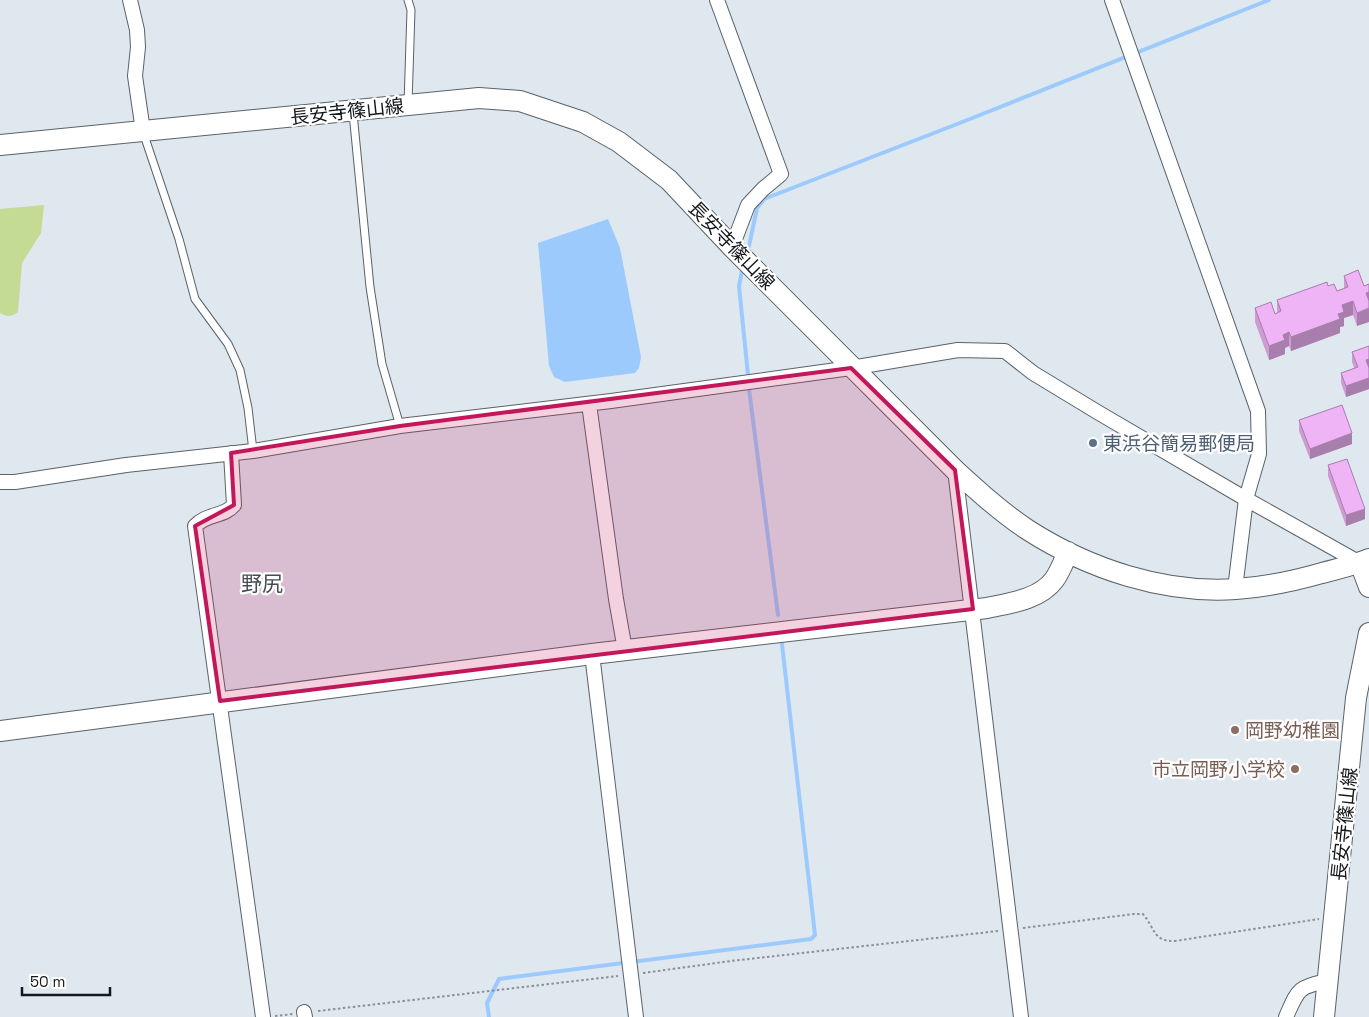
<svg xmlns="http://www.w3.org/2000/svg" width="1369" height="1017" viewBox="0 0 1369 1017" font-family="'Space Grotesk','Noto Sans JP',sans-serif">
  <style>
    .green { fill: #c4db94 }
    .water { fill: #9dcafd }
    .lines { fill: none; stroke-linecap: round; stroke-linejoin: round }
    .stream { stroke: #9dcafd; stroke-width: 4 }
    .lane-casing { stroke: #5a6268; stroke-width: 9 }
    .street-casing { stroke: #5a6268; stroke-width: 16 }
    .secondary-casing { stroke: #5a6268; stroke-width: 22 }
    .path { stroke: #8a9096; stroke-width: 2; stroke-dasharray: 2.5 2.5; stroke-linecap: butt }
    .lane { stroke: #fff; stroke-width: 7 }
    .street { stroke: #fff; stroke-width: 14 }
    .secondary { stroke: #fff; stroke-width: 20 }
    .wall { fill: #ce9bd3 }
    .shaded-wall { fill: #a77eac }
    .building { fill: #efb4f5; stroke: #a77eac }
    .marked { fill: #c2185b; fill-opacity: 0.2; stroke: #c2185b; stroke-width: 4; stroke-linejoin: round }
    .service-dot { fill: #5c6f8a; stroke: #fff; stroke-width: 2 }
    .education-dot { fill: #8d6e63; stroke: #fff; stroke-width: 2 }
    .labels { text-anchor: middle; stroke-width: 4.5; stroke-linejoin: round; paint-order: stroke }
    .street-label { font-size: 19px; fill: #15181a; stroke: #fff }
    .service-label { font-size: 19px; fill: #4e5e75; stroke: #fff; text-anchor: start }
    .education-label { font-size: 19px; fill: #785e54; stroke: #fff; text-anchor: start }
    .quarter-label { font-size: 21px; fill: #464d53; stroke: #fff }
  </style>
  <rect width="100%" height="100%" fill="#dfe7ef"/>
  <path class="green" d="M44,205L41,233L22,263L18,312C11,317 7,317 0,313V209Z"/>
  <path class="water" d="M608,219L620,248L641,357L639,368L635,373L565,382L554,377L549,366L538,243Z"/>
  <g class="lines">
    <path class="stream" d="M749,246L757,208L764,199L970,119L1269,0
      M742,271L739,286L748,375
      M749,389L778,615
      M489,1017L487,1003L499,979L811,939L815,935L782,644"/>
    <g class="lane-casing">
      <path id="lane" d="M408,104L411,10L408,0
        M353,113L370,287L382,364L400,426
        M143,132L179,239L195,299L228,344L240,370L248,408L253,451"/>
    </g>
    <g class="street-casing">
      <path id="street" d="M130,0L137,30L138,47L135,76L143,131
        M717,0L781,174L763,189L748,205L732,247
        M1112,0L1258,411L1259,454L1246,499L1235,589
        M589,404L616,599L625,650
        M231,453L234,505C224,517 207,513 195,526L263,1017
        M955,470L1021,1017
        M0,482H15L126,465L253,451L400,426L611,401L851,368L958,350L1005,351L1033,373L1099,413L1246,499L1360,563
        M592,654L636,1017
        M304,1012L305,1017
        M1286,1017C1298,990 1297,987 1327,981"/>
    </g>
    <g class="secondary-casing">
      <path id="secondary" d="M0,145L479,98L520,101L583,122L619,142L669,180L732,247L955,470C978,491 1002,513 1028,530C1089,569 1164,594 1236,589C1265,587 1294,581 1322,573C1338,569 1354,565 1369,559
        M1360,563L1369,587
        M0,731L592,654L987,608C1009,603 1039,600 1054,580C1060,572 1064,561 1068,552
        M1324,1017L1356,698L1369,633"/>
    </g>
    <path class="path" d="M1023,928L1134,914H1143C1155,928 1153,942 1175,941L1319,919
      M643,973L731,961L998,931
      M318,1011L618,976
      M275,1016L293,1014"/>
    <use href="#lane" class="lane"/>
    <use href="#street" class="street"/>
    <use href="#secondary" class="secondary"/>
  </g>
  <path class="wall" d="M1358,270L1357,326L1353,315L1344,318V326L1340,327V333L1291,351L1289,346L1285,348V354L1269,360L1255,322V308L1275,314L1277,313V300L1328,286L1337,291L1344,289V276Z
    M1369,346V389L1346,397L1341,383V373L1354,368L1352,362V352Z
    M1299,420L1352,444L1310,459L1299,431Z
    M1328,465L1365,519L1346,526L1328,476Z"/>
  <path class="shaded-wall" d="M1369,292V306L1366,293Z
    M1353,301V315L1344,318V326L1340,327V333L1291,351V337L1338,314L1342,305Z
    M1369,308V322L1357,326V313Z
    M1289,332V346L1285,348V354L1269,360V346L1283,335Z
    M1369,359V370L1366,360Z
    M1369,378V389L1346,397V386Z
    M1352,433V444L1310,459V449Z
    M1365,509V519L1346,526V515Z"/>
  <path class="building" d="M1358,270L1364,286L1369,284V292L1366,293L1369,301V308L1357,313L1353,301L1342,305L1344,312L1338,314L1340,319L1291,337L1289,332L1283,335L1285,340L1269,346L1255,308L1271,302L1275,314L1281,311L1277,300L1327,282L1328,286L1334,284L1337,291L1348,287L1344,276Z
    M1369,346V359L1366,360L1369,368V378L1346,386L1341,373L1358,367L1352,352Z
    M1342,405L1352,433L1310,449L1299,420Z
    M1347,459L1365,509L1346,515L1328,465Z"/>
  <path class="marked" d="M851,368L955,470L973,609L220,701L195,526L234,505L231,453L400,426Z"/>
  <circle class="service-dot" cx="1093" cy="443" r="5"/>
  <g class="education-dot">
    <circle cx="1235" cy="730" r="5"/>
    <circle cx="1295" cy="769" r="5"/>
  </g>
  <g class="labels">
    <g class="street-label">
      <text transform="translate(347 111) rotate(-6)" y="7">長安寺篠山線</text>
      <text transform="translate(732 245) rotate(46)" y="7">長安寺篠山線</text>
      <text transform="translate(1344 824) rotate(-84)" y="7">長安寺篠山線</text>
    </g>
    <g class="service-label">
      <text x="1103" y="450">東浜谷簡易郵便局</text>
    </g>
    <g class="education-label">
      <text x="1245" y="737">岡野幼稚園</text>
      <text x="1285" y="776" text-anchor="end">市立岡野小学校</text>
    </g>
    <g class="quarter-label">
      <text x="262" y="591">野尻</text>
    </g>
  </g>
  <path d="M22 987v8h88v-8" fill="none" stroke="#15181a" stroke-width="2.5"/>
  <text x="30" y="987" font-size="15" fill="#15181a" stroke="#ffffff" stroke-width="4" paint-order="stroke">50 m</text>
</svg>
